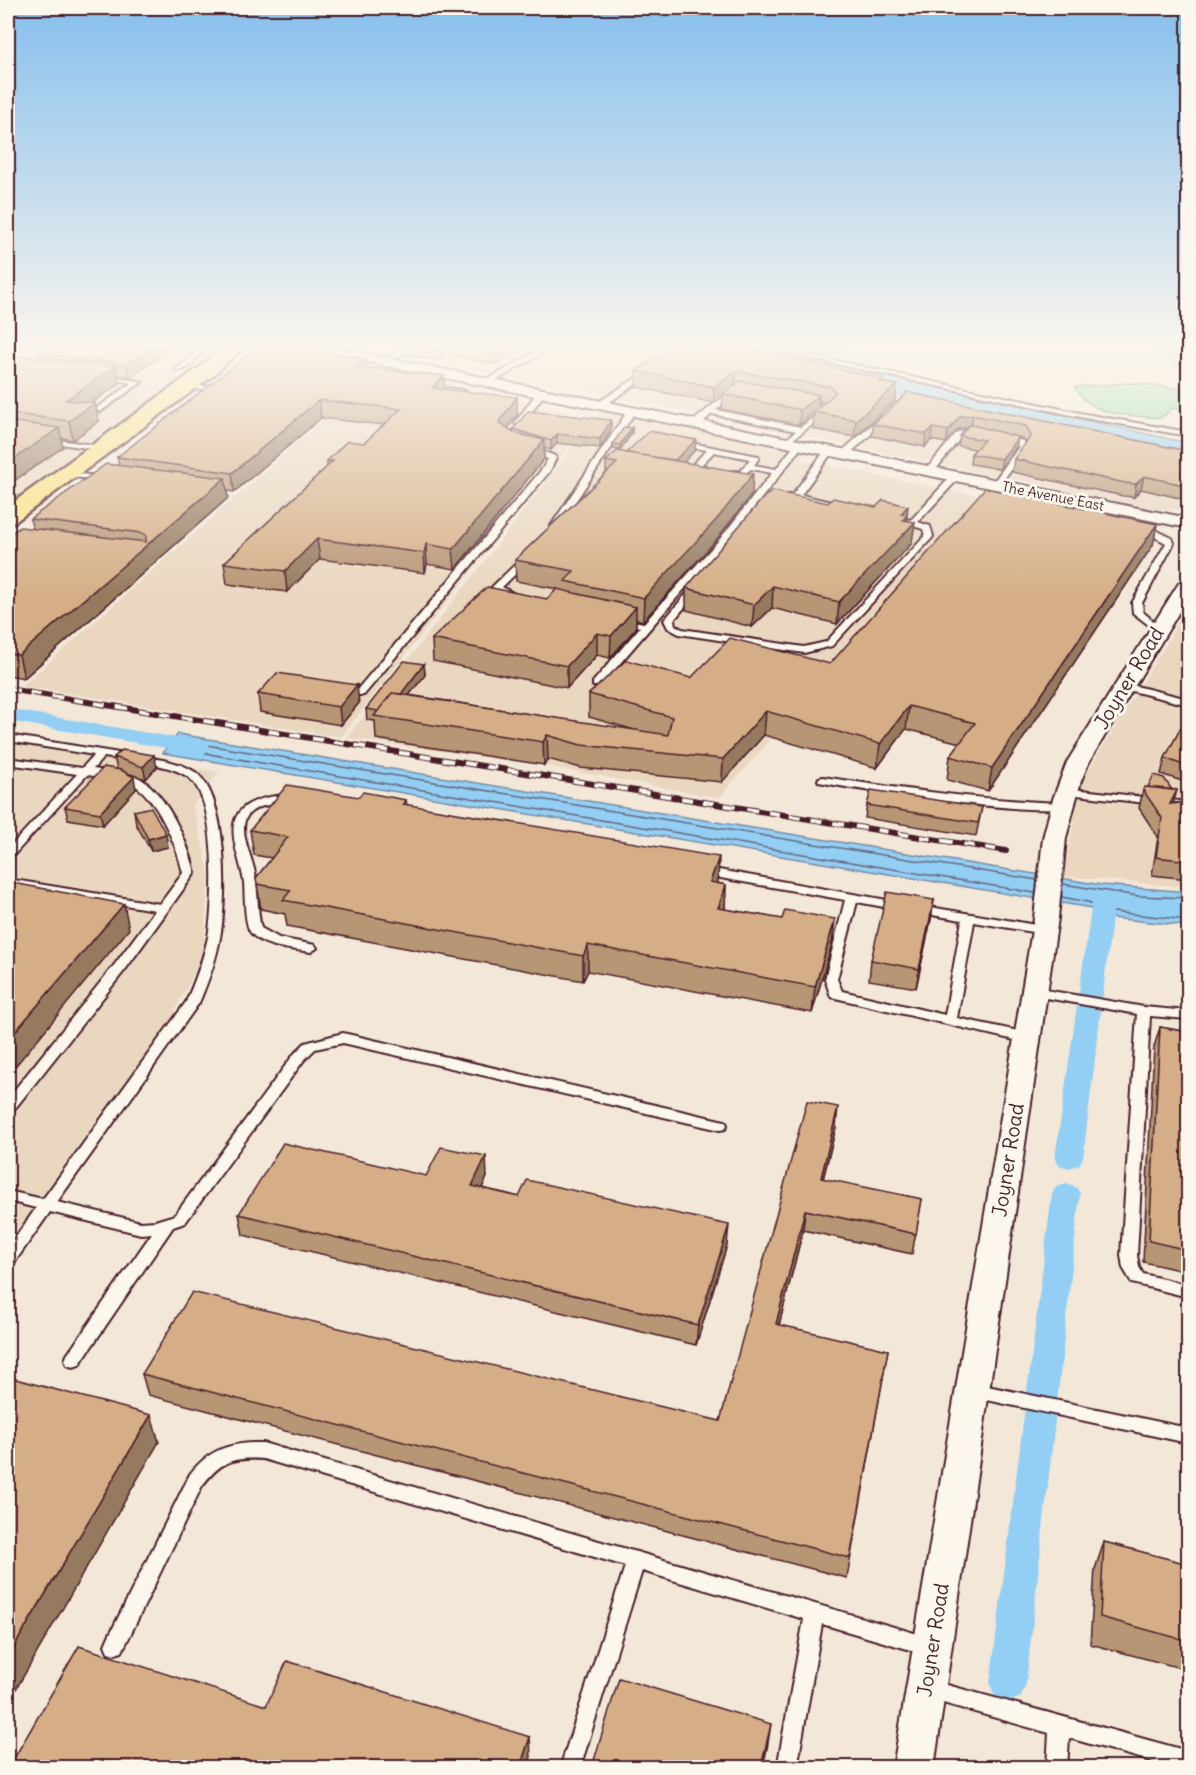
<svg xmlns="http://www.w3.org/2000/svg" width="1196" height="1775" viewBox="0 0 1196 1775" font-family="Delius,sans-serif">
  <style>
    .built { fill: #ead7c0 }
    .green { fill: #93dcac; stroke: #6e7e6c; stroke-width: 1.5 }
    .water { fill: #93cff4; stroke: #7689a4; stroke-width: 1.5 }
    .lines { fill: none; stroke-linecap: round; stroke-linejoin: round }
    .shore { stroke: #67657b; stroke-width: 1.5 }
    .canal { fill: #93cff4; fill-rule: evenodd }
    .lane-casing { stroke: #4a1f2b; stroke-width: 4 }
    .street-casing { stroke: #4a1f2b; stroke-width: 4 }
    .primary-casing { stroke: #4a1f2b; stroke-width: 5 }
    .lane { fill: #fbf7ec; fill-rule: evenodd }
    .street { fill: #fbf7ec; fill-rule: evenodd }
    .primary { fill: #fae180; fill-rule: evenodd }
    .rail-casing { stroke: #4a1f2b; stroke-width: 6 }
    .rail { stroke: #fbf7ec; stroke-width: 4; stroke-dasharray: 11; stroke-linecap: butt }
    .wall { fill: #b79674; stroke: #4a1f2b; stroke-width: 1.5; fill-rule: evenodd }
    .shaded-wall { fill: #957a5e; stroke: #4a1f2b; stroke-width: 1.5 }
    .building { fill: #d5ae87; stroke: #4a1f2b; stroke-width: 1.5 }
    .labels { text-anchor: middle; stroke-width: 6; stroke-linejoin: round; paint-order: stroke }
    .far-street-label { font-size: 14px; fill: #4a1f2b; stroke: #fbf7ec }
    .near-street-label { font-size: 20px; fill: #4a1f2b; stroke: #fbf7ec }
  </style>
  <rect width="100%" height="100%" fill="#f3e8d8"/>
  <filter id="ink" filterUnits="userSpaceOnUse"><feTurbulence type="fractalNoise" baseFrequency=".0167" numOctaves="2"/><feDisplacementMap in="SourceGraphic" scale="12" xChannelSelector="R" yChannelSelector="G"/><feConvolveMatrix kernelMatrix="1 2 1 2 8 2 1 2 1" color-interpolation-filters="sRGB"/></filter>
  <g filter="url(#ink)">
    <path class="built" d="M8,348H250L8,509Z
      M381,348H682L686,349L609,394L497,376L406,350Z
      M687,350L1188,463V510L1155,509L617,397Z
      M376,373L592,417L341,737L22,686Z
      M601,411L807,451L801,460L983,497L719,798L546,766L347,738Z
      M1188,602V885L1173,886L1064,876L1080,784L1169,639Z
      M8,738L219,772L193,805L209,872L203,955L160,1041L8,1245Z"/>
    <path class="green" d="M780,348H847L822,358Z
      M1155,348H1188V371L1167,359Z
      M1130,383L1188,390V411L1173,408L1161,418C1130,415 1091,418 1075,387Z"/>
    <path class="water" d="M692,348H757L1188,443V460Z
      M178,734L1102,885L1188,892V926L1111,918L1086,907L163,753Z"/>
    <g class="lines">
      <path class="shore" d="M1063,884L1138,896L1188,898
        M1035,893L179,749L177,746L182,741L1037,880
        M1062,897L1088,902L1113,912L1188,920"/>
      <path class="canal" d="M8,709L201,742L208,744L211,748L208,752L201,754L8,721Z
        M1103,895L1111,897L1114,902L1083,1158L1079,1165L1069,1168L1059,1165L1055,1158L1092,902L1095,897Z
        M1066,1183L1076,1187L1080,1194L1026,1684L1021,1697L1008,1702L995,1697L990,1684L1052,1194L1056,1187Z"/>
      <g class="lane-casing">
        <path id="lane" d="M8,348H14L8,352Z
          M199,348H205C198,358 188,371 176,371V369L192,357Z
          M404,348H412L410,350L442,357L439,359L405,353L387,362L382,361Z
          M543,348H551L490,384L483,382Z
          M763,348H775L1085,414L1188,432V436L1085,418Z
          M647,371L653,372L603,407H597V403Z
          M104,374L142,382L100,412L96,410L97,408L132,383L102,377V375Z
          M184,384L212,387L222,392L218,394L210,391L187,388H184Z
          M425,385L463,390L476,398L469,400L458,394L425,389Z
          M732,389L739,391L716,410L801,427L824,409L800,404V400L834,408L787,444L783,442L796,431L712,414L698,426H692V422Z
          M538,391L545,393L522,425H516L515,423Z
          M629,409L636,411L557,529H551L550,527Z
          M881,417L888,419L847,456H841V452Z
          M976,430H979V434L962,436L933,473H927V469L957,432Z
          M999,436L1023,441L1027,447L999,486H996L992,484L1019,447L1017,445L999,440Z
          M44,438L101,446L105,448L101,450L47,442L43,440Z
          M676,440L758,456L759,458L754,465L776,469L796,443L803,445C740,529 668,606 601,686H593V682L640,627L617,622V618L644,623L719,540L772,473L751,469L743,475H726V471H741L750,459L714,452L701,465L712,468V472L693,468V464L707,450L676,444Z
          M527,448H533L555,456L556,458L550,471L364,695H356V691L543,468L548,459L527,452Z
          M826,449L833,451L801,495L911,520L953,474H959V478L918,522L930,526L933,536L932,538L832,646L804,653L679,634L668,628L664,620L666,618L756,511L775,498L793,494ZM796,498L910,525L923,529L925,536L826,642L804,647L682,629L675,625L674,620L762,515L781,502Z
          M63,472L106,477L110,479L106,481L66,476H63Z
          M1141,523L1172,538L1174,543L1142,603L1143,612L1164,630L1159,633L1133,613L1132,603L1166,543L1138,528L1137,526Z
          M527,555L530,556V560L502,587L513,593V597L510,598L496,593L492,587L494,585L524,556Z
          M1173,604L1188,607V613L1170,609V605Z
          M1124,683L1188,699V705L1120,688L1119,686Z
          M8,735C47,741 86,748 125,754C147,758 176,759 195,772C229,796 227,901 220,938C216,961 208,982 199,1003L57,1202L141,1222L155,1221L175,1215L294,1054L305,1043L343,1033L720,1120L725,1121L727,1125L725,1129L720,1130L343,1043L315,1049L304,1060L185,1223L173,1227L79,1365L73,1367L67,1365L65,1360L67,1355L152,1233L141,1234L50,1212L14,1263L8,1265V1248L36,1208L8,1201V1191L43,1199L186,1002C195,981 203,960 208,937C214,903 218,799 188,777C169,763 128,761 104,757L93,769C106,771 122,771 135,776C164,787 189,844 195,873L125,970L13,1111L8,1112V1098L115,964L155,910L8,886V879L160,904L183,873C177,846 156,794 129,782C118,776 100,777 87,775L12,857L8,858V849L77,774L8,764V758L82,768L94,755L8,741Z
          M823,777C902,789 981,800 1061,803L1067,806C1051,819 849,789 819,782L818,780L819,778Z
          M1064,788L1188,802V808L1060,793L1058,791Z
          M285,795L293,797L295,799C286,806 265,801 251,812C246,816 244,822 244,828C244,843 252,858 255,873C258,891 257,910 261,928L279,938L315,945L317,948L311,952C293,949 263,948 251,933C244,924 245,894 244,883C241,856 219,821 249,804C260,798 273,796 285,795Z
          M702,867L904,903L906,906L904,909L900,910L857,902L837,979L842,991L945,1015L962,920L914,912L912,909L914,906L918,905L1048,927L1050,930L1044,934L974,922L957,1018L1027,1033L1032,1035L1034,1038L1032,1041L1027,1043L831,997L825,979L845,900L698,874L696,871L698,868Z
          M1034,988L1144,1007L1188,1011V1019L1150,1016L1137,1255L1139,1267L1143,1274L1188,1285V1297L1132,1283L1123,1268L1121,1255L1137,1014L1029,995L1027,992Z
          M973,1383L1188,1428V1443L973,1397L967,1395L965,1390L967,1385Z
          M252,1443H263L928,1637L935,1639L938,1646L935,1653L928,1655L822,1624L797,1768H777L804,1619L642,1571L580,1768H560L625,1566L263,1459C233,1457 221,1461 202,1486L122,1652L115,1654L108,1652L105,1645L108,1638L190,1474C206,1453 225,1444 252,1443Z
          M929,1680L1188,1751V1768H1175L1069,1738L1067,1768H1047L1049,1733L922,1697L919,1690L922,1683Z"/>
      </g>
      <g class="street-casing">
        <path id="street" d="M310,348H337L1188,518V528L317,352Z
          M1188,578V597L1089,762L1081,781L1066,838L1058,918L934,1768H893L1034,918L1043,838L1053,799L1067,762L1179,583Z"/>
      </g>
      <g class="primary-casing">
        <path id="primary" d="M222,348H242L214,375L16,521L8,523V506L200,367Z"/>
      </g>
      <use href="#lane" class="lane"/>
      <use href="#street" class="street"/>
      <use href="#primary" class="primary"/>
      <g class="rail-casing">
        <path id="rail" d="M8,689L1006,851"/>
      </g>
      <use href="#rail" class="rail"/>
    </g>
    <path class="wall" d="M173,348L130,377L118,375L119,384L92,403H95L99,421L73,440L61,438L63,447L8,485V355L41,358L40,354Z
      M420,348H522L494,364Z
      M670,349L897,385L895,401L854,437L813,429L814,412L799,425L722,409L723,396L714,403L636,387V371ZM819,401L825,402L818,409Z
      M366,368L444,376L445,390L517,415L508,428L513,432V429L611,420V429L600,448L557,443L551,450L544,448V459L455,569L427,564L425,573L320,559L287,592L227,584L224,563L327,467V461L364,443L384,425L321,418L234,492L227,491L228,498L24,678L8,675V536L33,529L30,519L119,466L117,457Z
      M905,395L1188,451V500L1141,489L1134,497L1123,496L1012,472L1014,459L1026,443L1024,439L1018,437L1016,447L1000,469L970,464L971,454L975,449L958,446L960,436L967,427L958,429L946,443L931,440L925,447L872,436L873,424Z
      M632,428V433L620,450L613,449V444Z
      M695,450L683,462L752,494L717,539L643,621L636,619V628L610,658L597,655L567,688L433,661L432,639L547,599L557,589L516,581L515,560L606,473V461L626,453Z
      M828,503L907,520L912,543L837,624L772,608L752,627L686,610V588Z
      M1157,524L1153,545L988,791L947,780L950,756L960,743L906,729L877,768L764,735L722,782L581,768L548,759L544,765L376,739L375,721L367,720L366,709L424,664L425,675L409,695L638,731L589,717V694L691,678L830,664Z
      M258,694L359,703L341,725L260,712Z
      M1188,714V775L1185,782L1161,774L1165,758Z
      M114,757L157,767L146,779L127,773L136,789L103,825L68,819L65,807L117,769Z
      M1143,790L1173,803L1188,802V879L1152,875L1158,837L1139,808Z
      M359,797L406,800L407,805L726,885L725,909L782,919H835L832,944L812,1013L588,971L583,981L287,926L285,914L261,909L256,878L272,858L254,855L250,830Z
      M867,805L982,807L976,836L865,818Z
      M134,811L168,847L151,851L136,824Z
      M934,900L931,919L916,988L869,980L871,960Z
      M1160,1027L1188,1032V1272L1143,1262L1154,1047Z
      M836,1127L823,1179L922,1199L912,1254L803,1230L779,1325L888,1350L847,1578L148,1395L142,1374L720,1421Z
      M426,1176L487,1177L482,1188L727,1245L696,1345L243,1235L239,1214Z
      M1104,1542L1188,1564V1670L1090,1644L1095,1569Z"/>
    <path class="shaded-wall" d="M153,348H173L130,377L127,364Z
      M494,348H522L494,364Z
      M366,359L367,377L357,367Z
      M116,366L119,384L69,418L66,400Z
      M736,371L735,387L723,394V396L714,403V387Z
      M444,376L445,394L432,388Z
      M897,385L895,401L854,437L856,420Z
      M819,395L818,409L799,425L800,410Z
      M517,397V415L500,440L499,422Z
      M319,400L321,418L234,492L232,473Z
      M95,403L99,421L73,440L69,421Z
      M973,415L971,427L958,429L946,443L948,431L960,416Z
      M611,420V429L600,448V439Z
      M59,428L63,447L8,485V463Z
      M632,428V433L620,450V445Z
      M933,428L931,440L925,447L926,434Z
      M557,434V443L551,450V441Z
      M1018,437L1016,447L1000,469L1002,459Z
      M544,440V459L455,569L453,549Z
      M696,440L695,450L675,471V460Z
      M753,474L752,494L717,539L643,621L644,598Z
      M1144,476L1141,489L1134,497L1136,484Z
      M225,478L228,498L24,678L19,655Z
      M908,506L905,533L915,522L912,543L837,624L839,602L901,514Z
      M1157,524L1153,545L988,791L992,768Z
      M317,539L320,559L287,592L285,571Z
      M426,544L427,564L425,573L424,553Z
      M773,586L772,608L752,627L754,605Z
      M636,607V628L610,658L611,636Z
      M597,633V655L567,688V666Z
      M424,664L425,675L391,718L387,712Z
      M357,685L359,703L341,725L339,707Z
      M909,706L906,729L877,768L880,744Z
      M766,711L764,735L722,782L723,759Z
      M547,735L548,759L544,765L543,742Z
      M154,755L157,767L146,779L143,767Z
      M1188,768V775L1185,782Z
      M134,777L136,789L103,825L100,813Z
      M1177,790L1172,808L1170,804Z
      M166,834L168,847L151,851L148,839Z
      M719,857L718,882L708,907L710,882Z
      M726,885L725,910L718,908Z
      M934,900L931,919L916,988L919,969Z
      M124,904L129,929L8,1075V1040Z
      M835,919L832,944L812,1013L815,987Z
      M588,945V971L583,981V956Z
      M838,1107L836,1127L818,1199L821,1178Z
      M486,1156L487,1177L473,1207L472,1186Z
      M805,1210L803,1230L774,1345L776,1324Z
      M729,1225L727,1245L696,1345L698,1325Z
      M151,1415L159,1442L8,1703V1657Z
      M771,1724L767,1749L763,1767H761Z
      M530,1737L531,1757L528,1767H520Z"/>
    <path class="building" d="M50,348H153L127,364L40,354Z
      M257,348H307L366,359L357,367L444,376L432,388L517,397L499,422L515,433L544,440L453,549L426,544L424,553L317,539L285,571L224,563L333,461H327L347,441L364,443L401,409L319,400L232,473L117,457Z
      M687,348H742L884,379L880,382L897,385L856,420L814,412L836,392L831,387L736,371L714,387L636,371L670,349L683,351Z
      M8,355L116,366L66,400L95,403L69,421L8,413Z
      M740,381L819,395L800,410L723,394Z
      M906,392L1188,451V486L1144,476L1136,484L1125,483L1014,459L1031,436L1026,426L973,415L960,416L948,431L933,428L926,434L873,424L906,395Z
      M528,411L611,420L600,439L557,434L551,441L513,429Z
      M8,421L59,428L8,463Z
      M972,425L1018,437L1002,459L971,454L984,440L960,436L968,426Z
      M624,427L632,428L620,445L613,444Z
      M649,431L696,440L675,460L626,453Z
      M617,451L753,474L718,518L644,598L565,581L574,571L515,560L617,463L606,461Z
      M106,464L225,478L19,655L8,653V536L20,527L146,542V535L142,533L30,519Z
      M985,488L1157,524L992,768L950,756L975,723L909,706L880,744L766,711L723,759L581,745L547,735L543,742L374,716L392,693L668,735L672,717L589,694L626,660L691,678L730,638L830,664Z
      M773,491L828,503L833,498L876,507L883,500L908,506L901,514L907,515L903,520L915,522L839,602L773,586L754,605L686,588L765,496Z
      M487,587L547,599L557,589L636,607L611,636L597,633L567,666L432,639Z
      M404,661L424,664L401,694L392,693L378,711L366,709Z
      M277,673L357,685L339,707L258,694Z
      M1188,714V767L1165,758Z
      M122,750L154,755L143,767L114,757Z
      M104,767L121,770L134,777L100,813L65,807Z
      M1154,775L1164,778L1172,790L1148,787Z
      M287,785L359,797L363,792L406,800L403,804L719,857L710,882L726,885L718,908L782,919L785,910L835,919L815,987L588,945L583,956L283,900L291,890L257,884L256,878L288,837L250,830Z
      M1145,787L1177,790L1170,804L1188,802V861L1156,857L1162,818L1143,790Z
      M871,790L982,807L978,823L867,805Z
      M151,807L166,834L148,839L134,811Z
      M8,882L124,904L8,1040Z
      M887,892L934,900L919,969L871,960Z
      M1160,1027L1188,1032V1250L1149,1241Z
      M807,1101L838,1107L821,1178L922,1199L916,1234L805,1210L776,1324L888,1350L850,1558L142,1374L192,1292L720,1421Z
      M283,1143L426,1176L441,1147L486,1156L472,1186L519,1197L527,1180L729,1225L698,1325L239,1214Z
      M8,1377L151,1415L8,1657Z
      M1104,1542L1188,1564V1641L1100,1617Z
      M79,1646L266,1706L287,1661L530,1737L520,1767H9Z
      M619,1678L771,1724L761,1767H592Z"/>
  </g>
  <linearGradient id="sky" x2="0" y2="1"><stop stop-color="#86bfed"/><stop offset="0.58" stop-color="#faf5ed"/><stop offset="1" stop-color="#faf5ed" stop-opacity="0"/></linearGradient>
  <rect width="1196" height="596" fill="url(#sky)"/>
  <g class="labels">
    <g class="far-street-label">
      <text transform="translate(1053 496) rotate(11)" y="5">The Avenue East</text>
    </g>
    <g class="near-street-label">
      <text transform="translate(1129 678) rotate(-59)" y="7">Joyner Road</text>
      <text transform="translate(1008 1160) rotate(-81)" y="7">Joyner Road</text>
      <text transform="translate(933 1640) rotate(-81)" y="7">Joyner Road</text>
    </g>
  </g>
  <rect width="1196" height="1775" fill="none" stroke="#fbf7ec" stroke-width="30"/>
  <rect x="15" y="15" width="1166" height="1745" fill="none" stroke="#4a1f2b" stroke-width="2" filter="url(#ink)"/>
</svg>
